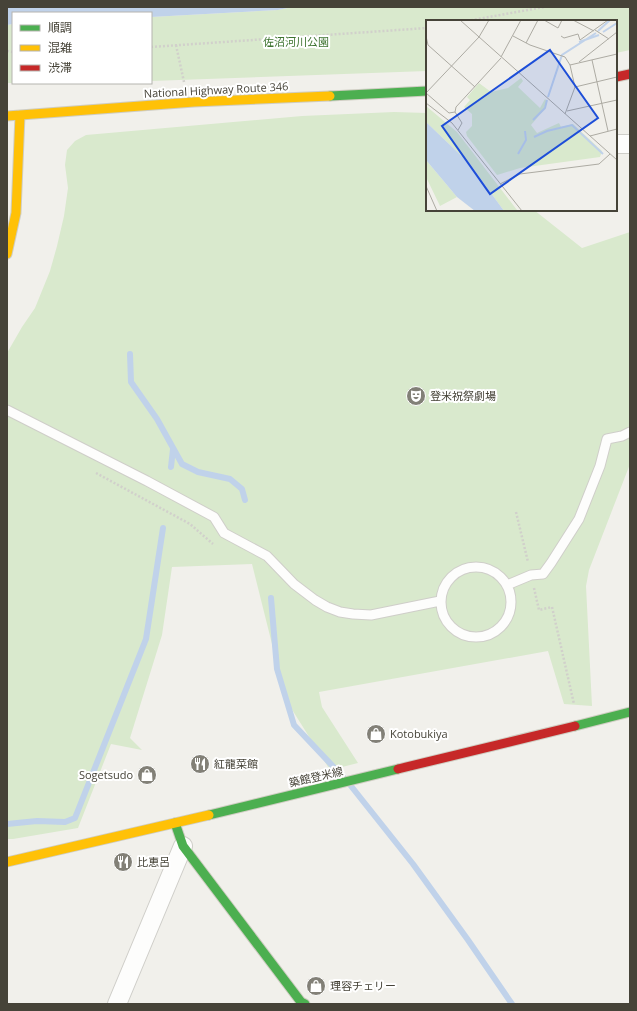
<svg xmlns="http://www.w3.org/2000/svg" width="637" height="1011" viewBox="0 0 637 1011" font-family="'Open Sans','Noto Sans JP',sans-serif">
  <style>
    .green { fill: #d9e9cd }
    .water { fill: #c0d2ea }
    .lines { fill: none; stroke-linecap: round; stroke-linejoin: round }
    .stream { stroke: #c0d2ea; stroke-width: 6 }
    .lane-casing { stroke: #cfcec9; stroke-width: 11 }
    .street-casing { stroke: #cfcec9; stroke-width: 20 }
    .fast-casing { stroke: #cfcdc2; stroke-width: 11 }
    .slow-casing { stroke: #cfcdc2; stroke-width: 11 }
    .jam-casing { stroke: #cfcdc2; stroke-width: 11 }
    .path { stroke: #d1d0cb; stroke-width: 2.5; stroke-dasharray: 2 2; stroke-linecap: butt }
    .lane { stroke: #fdfdfc; stroke-width: 9 }
    .street { stroke: #fdfdfc; stroke-width: 18 }
    .fast { stroke: #4caf50; stroke-width: 9 }
    .slow { stroke: #ffc107; stroke-width: 9 }
    .jam { stroke: #c62828; stroke-width: 9 }
    .labels { text-anchor: middle; stroke-width: 4; stroke-linejoin: round; paint-order: stroke }
    .park-label { font-size: 11px; fill: #3d7330; stroke: #fff }
    .street-label { font-size: 11px; fill: #464338; stroke: #fff }
    .poi-label { font-size: 11px; fill: #464338; stroke: #fff; text-anchor: start }
    .inset-river { fill: none; stroke: #c0d2ea; stroke-width: 2 }
    .inset-road { fill: none; stroke: #adaba3; stroke-width: 1 }
    .view { fill: #1d4ed8; fill-opacity: 0.15; stroke: #1d4ed8; stroke-width: 2 }
    .inset-edge { fill: none; stroke: #464338; stroke-width: 2 }
  </style>
  <rect width="100%" height="100%" fill="#f1f0eb"/>
  <path class="green" d="M292,7H630V50L616,53V21H427V71L151,81V17L278,10Z
    M13,24V83H37H7V25Z
    M394,112L427,113V210H534L582,248L630,232V464L589,570L586,586L592,706L564,704L548,651L319,692L322,707L358,763L330,770L286,700L252,564L172,567L162,635L130,738L142,750L111,744L78,828L13,839H7V353L22,327L35,308L50,271L57,246L64,216L68,188L65,165L67,150L75,141L86,135L302,116Z"/>
  <path class="water" d="M7,7H292L278,10L151,17V13H13V24L7,25Z"/>
  <g class="lines">
    <path class="stream" d="M130,354L131,382L157,419L182,464L198,472L230,479L242,489L245,500
      M171,467L173,449
      M271,598L277,669L294,725L344,778
      M351,786L413,864L468,940L512,1004
      M7,824L37,821L65,822L75,818L146,639L163,528"/>
    <g class="lane-casing">
      <path id="lane" d="M7,410L147,481L214,517L224,533L267,556L294,584L315,600L327,607L340,612L353,614L371,615L440,601
        M441 602a35 35 0 1 1 70 0a35 35 0 1 1-70 0Z
        M507,585L531,575L543,574L551,563L579,519L600,466L607,439L622,436L630,432"/>
    </g>
    <g class="street-casing">
      <path id="street" d="M616,144H630
        M117,1004L183,846"/>
    </g>
    <g class="fast-casing">
      <path id="fast" d="M330,96L427,91
        M575,726L630,712
        M209,815L398,769
        M175,823L183,846L301,1002L305,1004"/>
    </g>
    <g class="slow-casing">
      <path id="slow" d="M7,116L194,102L330,96
        M7,254L16,213L20,115
        M7,862L209,815"/>
    </g>
    <g class="jam-casing">
      <path id="jam" d="M616,77L630,74
        M398,769L575,726"/>
    </g>
    <path class="path" d="M467,21L544,7
      M176,45L184,82
      M151,47L427,28
      M7,51L13,52
      M96,473L190,524L213,544
      M516,512L528,562
      M534,588L539,610L552,607L574,704"/>
    <use href="#lane" class="lane"/>
    <use href="#street" class="street"/>
    <use href="#fast" class="fast"/>
    <use href="#slow" class="slow"/>
    <use href="#jam" class="jam"/>
  </g>
  <defs>
    <g id="theatre-disc" transform="scale(1)"><circle r="9.5" fill="#828077" stroke="#fff"/><path d="M-5-5.5Q0-4 5-5.5V0Q5 5 0 6Q-5 5-5 0ZM-3.3-2.5H-1v1.5H-3.3ZM1-2.5H3.3v1.5H1ZM-2.8 1Q0 5.5 2.8 1Z" fill="#fff"/></g>
    <g id="shop-disc" transform="scale(1)"><circle r="9.5" fill="#828077" stroke="#fff"/><path d="M-5-2.5h2.3a2.7 3.5 0 0 1 5.4 0H5L5.5 6h-11ZM-1.5-2.5h3a1.5 2.3 0 0 0-3 0Z" fill="#fff"/></g>
    <g id="restaurant-disc" transform="scale(1)"><circle r="9.5" fill="#828077" stroke="#fff"/><path d="M-5-6h1v4h1v-4h1v4h1v-4h1v5L-1.5 .5V6h-2V.5L-5-1ZM5-6V6H3V1.5H1.5Q1.5-4 5-6Z" fill="#fff"/></g>
  </defs>
  <g fill-rule="evenodd">
    <use href="#theatre-disc" x="416" y="396"/>
    <use href="#shop-disc" x="376" y="734"/>
    <use href="#restaurant-disc" x="200" y="764"/>
    <use href="#shop-disc" x="147" y="775"/>
    <use href="#restaurant-disc" x="123" y="862"/>
    <use href="#shop-disc" x="316" y="986"/>
  </g>
  <g class="labels">
    <g class="park-label">
      <text x="296" y="46">佐沼河川公園</text>
    </g>
    <g class="street-label">
      <text transform="translate(216 90) rotate(-3)" y="4">National Highway Route 346</text>
      <text transform="translate(316 777) rotate(-13)" y="4">築館登米線</text>
    </g>
    <g class="poi-label">
      <text x="430" y="400">登米祝祭劇場</text>
      <text x="390" y="738">Kotobukiya</text>
      <text x="214" y="768">紅龍菜館</text>
      <text x="133" y="779" text-anchor="end">Sogetsudo</text>
      <text x="137" y="866">比恵呂</text>
      <text x="330" y="990">理容チェリー</text>
    </g>
  </g>
  <g transform="translate(426 20)">
    <rect width="191" height="191" fill="#f1f0eb"/>
    <path d="M95,58L97,61L92,67L114,88L119,79L121,81L117,91L105,105L111,113L133,103L135,107L147,104L176,131L174,137L94,148L71,155L41,116L40,112L46,106V94L38,87L44,80L41,77L53,63L65,72L82,68ZM0,86L31,112L91,190L78,191L44,144L0,102ZM0,140L31,177L14,186L0,157Z" fill="#d9e9cd"/>
    <path d="M0,102L44,144L78,191H49L31,177L0,140Z" fill="#c0d2ea"/>
    <path class="inset-river" d="M172,11L184,0M177,12L191,3M153,22L173,15M122,77L136,35L170,13M107,100L119,88L121,80M108,117L121,111L146,105L177,134M92,134L100,120L99,111"/>
    <path class="inset-road" d="M34,0L191,140M118,0L132,8L136,0M147,0L168,11M169,10L183,19M0,16L2,25L49,67M87,16L104,25L139,37L144,45L149,67L139,94M135,16L138,18L152,14L154,20L182,0M100,23L112,0M75,37L95,0M166,40L182,111M153,42L191,12M144,45L191,34M149,67L191,57M0,73L53,17L63,0M0,73L23,93L29,92M0,83L26,103L96,191M141,91L191,80M32,110L36,103L29,92L30,87L75,38M164,116L191,109M74,164L94,154L173,144L184,134M0,166L11,191"/>
    <path class="view" d="M124,30L172,98L64,174L16,106Z"/>
    <rect width="191" height="191" class="inset-edge"/>
  </g>
  <rect width="637" height="1011" fill="none" stroke="#464338" stroke-width="16"/>
  <rect x="12" y="12" width="140" height="72" fill="#ffffff" stroke="#b5b4af"/>
  <rect x="20" y="25" width="20" height="6" fill="#4caf50" stroke="#b5b4af"/>
  <text x="48" y="32" font-size="12" fill="#464338">順調</text>
  <rect x="20" y="45" width="20" height="6" fill="#ffc107" stroke="#b5b4af"/>
  <text x="48" y="52" font-size="12" fill="#464338">混雑</text>
  <rect x="20" y="65" width="20" height="6" fill="#c62828" stroke="#b5b4af"/>
  <text x="48" y="72" font-size="12" fill="#464338">渋滞</text>
</svg>
